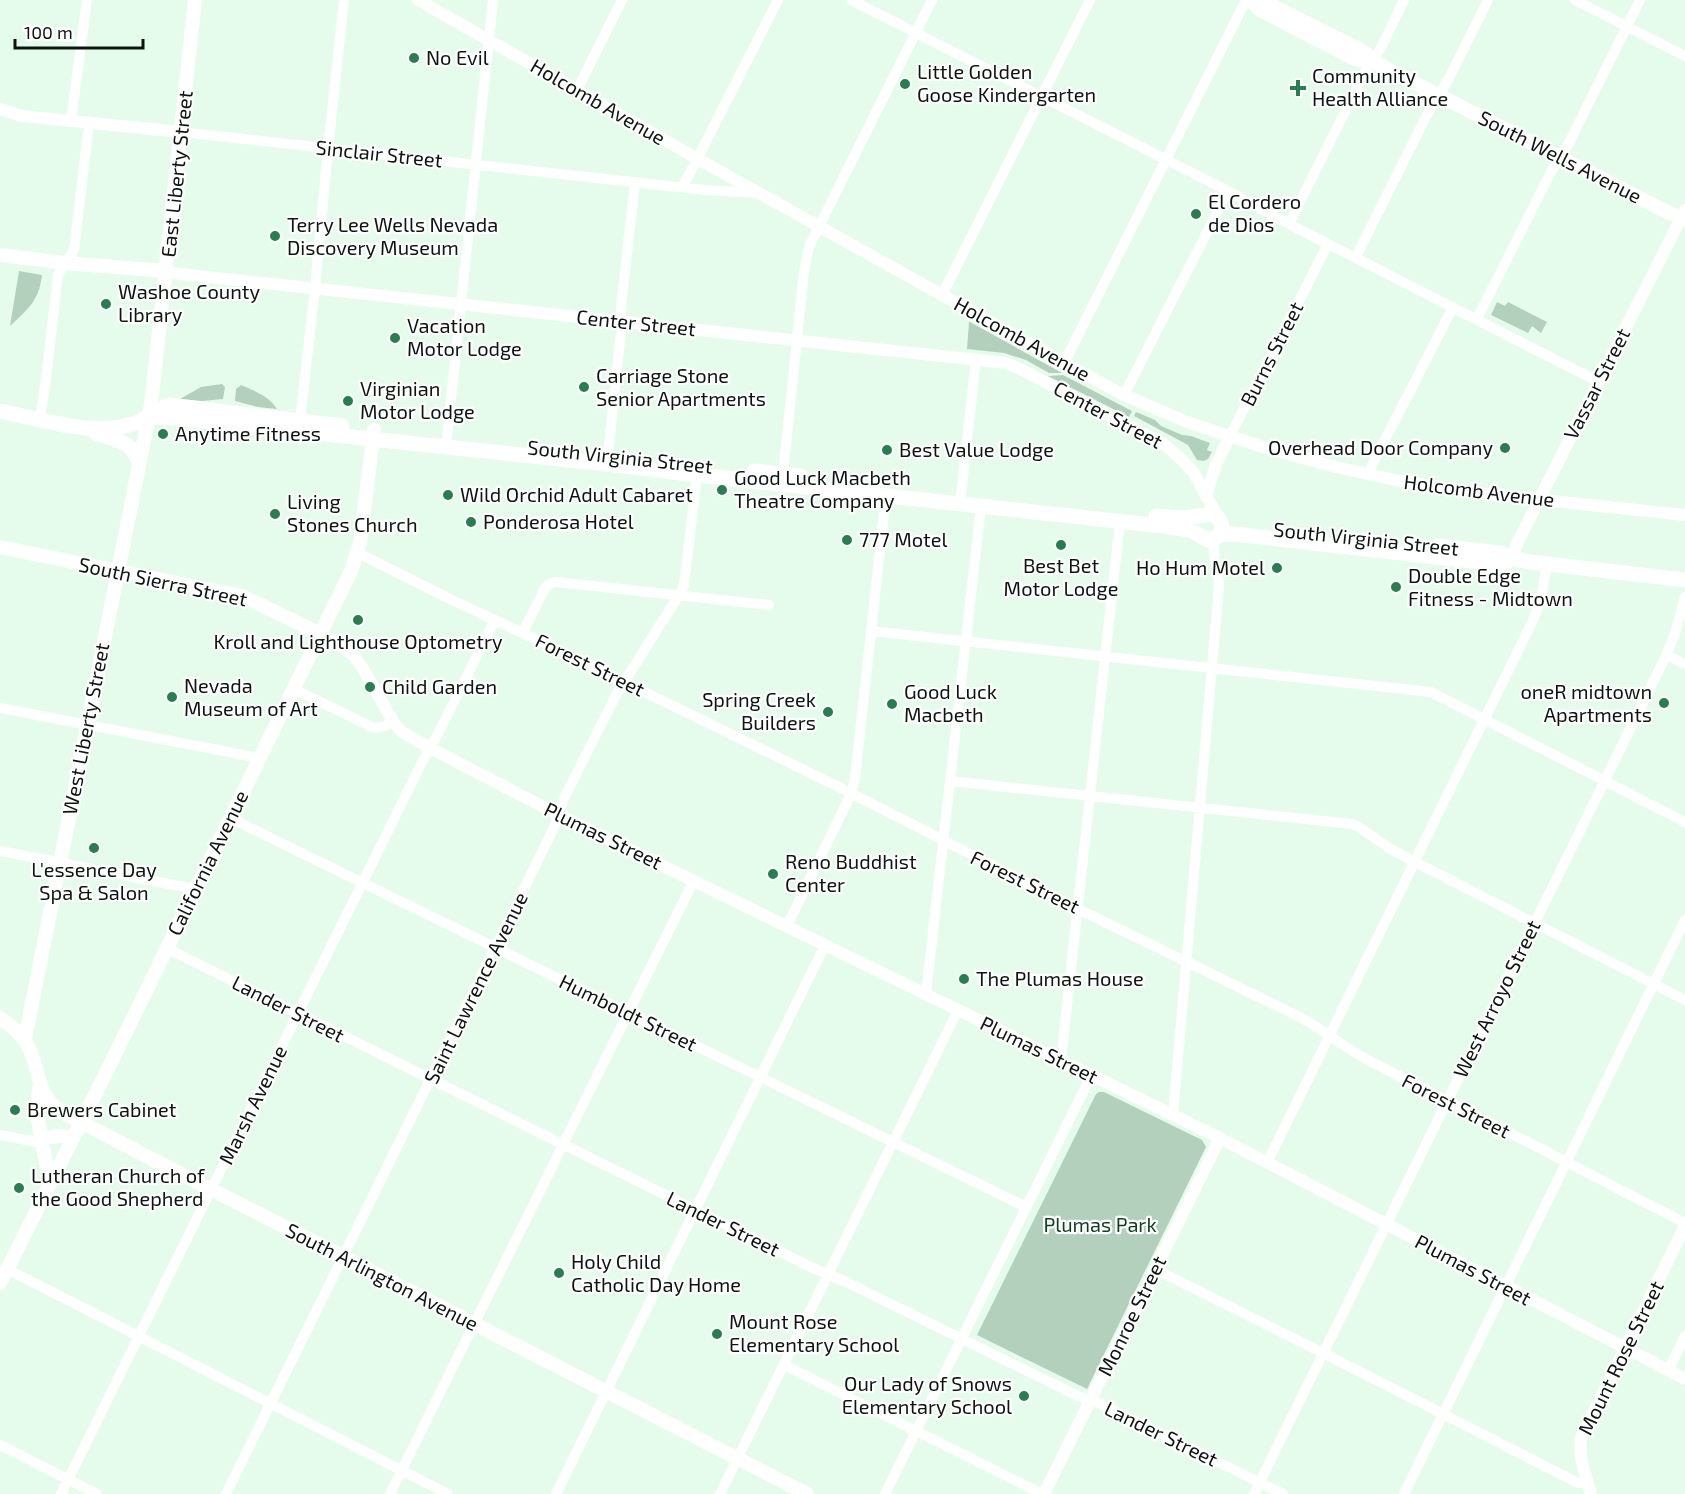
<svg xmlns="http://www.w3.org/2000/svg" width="1685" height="1494" viewBox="0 0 1685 1494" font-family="'Exo 2',sans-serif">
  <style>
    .green { fill: #b3d0bd }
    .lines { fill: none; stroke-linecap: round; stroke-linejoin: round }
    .minor { stroke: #fff; stroke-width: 10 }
    .tertiary { stroke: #fff; stroke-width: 12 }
    .secondary { stroke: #fff; stroke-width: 14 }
    .primary { stroke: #fff; stroke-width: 15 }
    .poi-dot { fill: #297e51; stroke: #fff; stroke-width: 2 }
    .labels { text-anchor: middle; stroke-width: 4.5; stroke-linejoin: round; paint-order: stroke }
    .poi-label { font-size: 20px; fill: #0c150f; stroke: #fff; text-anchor: start }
    .street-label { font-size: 20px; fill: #0c150f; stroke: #fff }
    .park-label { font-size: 20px; fill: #0d3e24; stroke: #fff }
  </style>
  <rect width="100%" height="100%" fill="#e5fced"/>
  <path class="green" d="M19,271L42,275C39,301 28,309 10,326Z
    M1497,302L1505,306L1508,302L1547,322L1541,333L1532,326L1528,333L1491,315Z
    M969,322H970L1062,373H1049L1026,360L1004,353L967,349Z
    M1063,375L1132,411L1129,417L1048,376Z
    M222,384L225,387L223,399L202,401L180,399L201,387Z
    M241,385C255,391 269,396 277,409L258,407L235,401L236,389Z
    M1136,412L1155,420L1161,426L1182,435L1191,436L1210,443L1207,450L1212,452L1208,459L1204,461L1197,460L1188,445L1134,416Z
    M1099,1092H1104L1202,1140L1206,1147L1087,1389L977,1335L1096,1094Z"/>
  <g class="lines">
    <path class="minor" d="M851,0L1228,191L1289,224L1599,382
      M1575,0L1685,56
      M577,90L622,0
      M71,121L87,0
      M181,132L705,190L759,193
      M682,187L691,171L778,0
      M1289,224L1365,72L1381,48L1404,0
      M1356,257L1432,105L1448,80L1488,0
      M942,295L1090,0
      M1477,319L1552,170L1570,141L1640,0
      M1064,363L1246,0
      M1124,395L1228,191
      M40,419L46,379L58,274L74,250L89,123
      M300,420L315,288L328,149L344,0
      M1230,436L1328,244
      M447,437L493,0
      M607,464L621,332V307L635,182
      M783,474L804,271L809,247L932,0
      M1367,475L1453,307
      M961,495L976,359
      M358,553L450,599L563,652L841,788L1078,909L1300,1017C1323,1029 1343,1047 1366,1059L1685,1223
      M871,631L1431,692L1685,822
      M523,632L545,588L549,584L556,582L769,605
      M1666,655L1685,664
      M294,689L372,727L377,728L394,723
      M0,708L259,758
      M950,781L1352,824L1359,827L1389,848L1415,862L1685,1000
      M230,818L1026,1207
      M0,851L195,889
      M787,926L851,794L855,778L886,495
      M166,948L815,1269L842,1280L1078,1396L1101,1404L1283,1494
      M926,994L981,506
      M1061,1060L1120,521
      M1173,1115L1219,586C1219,570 1210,552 1216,537
      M0,1135L37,1142L42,1138
      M1267,1163L1534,618L1541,600L1547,564
      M7,1269L448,1494
      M1155,1269L1331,1357L1578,1483L1587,1482
      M784,1365L1042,1494
      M1668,1371L1685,1336
      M0,1445L97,1494
      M61,1494L421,764L438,734L495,620
      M226,1494L528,881L555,825L564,798L617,693L681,592L684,585L697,475
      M390,1494L694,880
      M556,1494L825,945
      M720,1494L958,1010
      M885,1494L1091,1076
      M1254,1494L1664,660L1675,634L1685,597
      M1404,1494L1685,920"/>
    <path class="tertiary" d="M418,0L698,159L1064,363L1124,395L1187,422L1266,448L1336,467L1395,480L1468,492L1685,515
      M0,109L22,116L181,132
      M166,271L180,274L1006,363L1022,370L1165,445L1181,459L1194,473L1217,516
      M1206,496L1216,464L1230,436
      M1512,559L1517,543L1533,512L1685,210
      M321,634L338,644L354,656L362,667L394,723L402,732L430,748L567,819L1220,1138L1685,1379
      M1044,1494L1220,1138
      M1591,1494C1586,1476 1578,1458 1581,1438L1685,1226"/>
    <path class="secondary" d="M1250,0L1260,10L1355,59L1366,62L1372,61
      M1261,0L1361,50L1367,54L1372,61L1667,212L1685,219
      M0,255L65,263L166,271
      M0,547L242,596L321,634
      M0,1018C10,1025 21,1033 27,1044C41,1069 35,1094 60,1111L146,1156L807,1494
      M25,1039L151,405L195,0
      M40,1085C32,1112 45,1153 50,1182
      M42,1138L62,1136L72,1138
      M0,1283L107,1071L351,571L360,543L374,430"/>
    <path class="primary" d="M0,411C42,419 91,437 133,424C147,420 155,410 169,405L342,426
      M148,418L165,417L607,464L697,475L1162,526L1190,530L1208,540L1212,539L1224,534H1234L1498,564L1505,563L1512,559
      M96,433C115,440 133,441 139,463
      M754,471L801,476
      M1156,516L1184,518L1213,514C1222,519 1224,527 1219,535
      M1439,546L1500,553L1512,559L1531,562L1685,580"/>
  </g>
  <g class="poi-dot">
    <circle cx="414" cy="58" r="6"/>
    <circle cx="905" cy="84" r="6"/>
    <path d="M1295 79h6v6h6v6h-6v6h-6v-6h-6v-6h6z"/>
    <circle cx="1196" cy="214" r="6"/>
    <circle cx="275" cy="236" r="6"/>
    <circle cx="106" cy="304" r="6"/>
    <circle cx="395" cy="338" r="6"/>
    <circle cx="584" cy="387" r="6"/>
    <circle cx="348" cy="401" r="6"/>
    <circle cx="163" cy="434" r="6"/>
    <circle cx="1505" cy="448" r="6"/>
    <circle cx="887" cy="450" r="6"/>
    <circle cx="722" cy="490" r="6"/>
    <circle cx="448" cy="495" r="6"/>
    <circle cx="275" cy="514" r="6"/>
    <circle cx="471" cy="522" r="6"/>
    <circle cx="847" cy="540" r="6"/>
    <circle cx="1061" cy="545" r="6"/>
    <circle cx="1277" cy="568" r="6"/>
    <circle cx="1396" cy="587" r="6"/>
    <circle cx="358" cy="620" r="6"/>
    <circle cx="370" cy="687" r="6"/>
    <circle cx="172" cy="697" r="6"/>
    <circle cx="1664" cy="703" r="6"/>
    <circle cx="892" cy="704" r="6"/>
    <circle cx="828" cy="712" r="6"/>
    <circle cx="94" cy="848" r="6"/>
    <circle cx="773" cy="874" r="6"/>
    <circle cx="964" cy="979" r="6"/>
    <circle cx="15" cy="1110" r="6"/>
    <circle cx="19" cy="1188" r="6"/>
    <circle cx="559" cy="1273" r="6"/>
    <circle cx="717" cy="1334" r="6"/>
    <circle cx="1024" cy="1396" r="6"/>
  </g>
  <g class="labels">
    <g class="poi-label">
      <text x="426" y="65">No Evil</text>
      <text x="917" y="79">Little Golden<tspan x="917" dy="23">Goose Kindergarten</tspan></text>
      <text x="1312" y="83">Community<tspan x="1312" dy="23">Health Alliance</tspan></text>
      <text x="1208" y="209">El Cordero<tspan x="1208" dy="23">de Dios</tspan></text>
      <text x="287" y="232">Terry Lee Wells Nevada<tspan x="287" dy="23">Discovery Museum</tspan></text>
      <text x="118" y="299">Washoe County<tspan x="118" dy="23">Library</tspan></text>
      <text x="407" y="333">Vacation<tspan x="407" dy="23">Motor Lodge</tspan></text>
      <text x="596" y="383">Carriage Stone<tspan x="596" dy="23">Senior Apartments</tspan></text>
      <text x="360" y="396">Virginian<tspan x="360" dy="23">Motor Lodge</tspan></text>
      <text x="175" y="441">Anytime Fitness</text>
      <text x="1493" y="455" text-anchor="end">Overhead Door Company</text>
      <text x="899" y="457">Best Value Lodge</text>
      <text x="734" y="485">Good Luck Macbeth<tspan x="734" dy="23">Theatre Company</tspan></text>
      <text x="460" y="502">Wild Orchid Adult Cabaret</text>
      <text x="287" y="509">Living<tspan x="287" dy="23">Stones Church</tspan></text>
      <text x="483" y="529">Ponderosa Hotel</text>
      <text x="859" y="547">777 Motel</text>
      <text x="1061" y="573" text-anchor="middle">Best Bet<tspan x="1061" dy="23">Motor Lodge</tspan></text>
      <text x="1265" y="575" text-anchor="end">Ho Hum Motel</text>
      <text x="1408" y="583">Double Edge<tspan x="1408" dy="23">Fitness - Midtown</tspan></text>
      <text x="358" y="649" text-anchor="middle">Kroll and Lighthouse Optometry</text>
      <text x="184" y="693">Nevada<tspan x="184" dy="23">Museum of Art</tspan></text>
      <text x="382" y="694">Child Garden</text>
      <text x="904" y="699">Good Luck<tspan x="904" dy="23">Macbeth</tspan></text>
      <text x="1652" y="699" text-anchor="end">oneR midtown<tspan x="1652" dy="23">Apartments</tspan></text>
      <text x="816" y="707" text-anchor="end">Spring Creek<tspan x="816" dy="23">Builders</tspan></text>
      <text x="785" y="869">Reno Buddhist<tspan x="785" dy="23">Center</tspan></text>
      <text x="94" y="877" text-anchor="middle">L'essence Day<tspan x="94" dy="23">Spa &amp; Salon</tspan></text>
      <text x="976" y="986">The Plumas House</text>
      <text x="27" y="1117">Brewers Cabinet</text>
      <text x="31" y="1183">Lutheran Church of<tspan x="31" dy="23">the Good Shepherd</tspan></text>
      <text x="571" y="1269">Holy Child<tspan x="571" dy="23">Catholic Day Home</tspan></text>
      <text x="729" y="1329">Mount Rose<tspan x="729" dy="23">Elementary School</tspan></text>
      <text x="1012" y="1391" text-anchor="end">Our Lady of Snows<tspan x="1012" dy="23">Elementary School</tspan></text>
    </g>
    <g class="street-label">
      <text transform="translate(598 102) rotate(30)" y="7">Holcomb Avenue</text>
      <text transform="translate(379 154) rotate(6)" y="7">Sinclair Street</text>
      <text transform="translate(1560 157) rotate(27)" y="7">South Wells Avenue</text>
      <text transform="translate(177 174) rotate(-84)" y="7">East Liberty Street</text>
      <text transform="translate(636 323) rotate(6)" y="7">Center Street</text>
      <text transform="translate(1022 339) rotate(29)" y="7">Holcomb Avenue</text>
      <text transform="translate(1272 354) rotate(-63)" y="7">Burns Street</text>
      <text transform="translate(1597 384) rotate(-63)" y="7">Vassar Street</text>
      <text transform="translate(1108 415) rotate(28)" y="7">Center Street</text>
      <text transform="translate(620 457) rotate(6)" y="7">South Virginia Street</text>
      <text transform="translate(1479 491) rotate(7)" y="7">Holcomb Avenue</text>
      <text transform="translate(1366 539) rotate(6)" y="7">South Virginia Street</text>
      <text transform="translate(163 582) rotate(12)" y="7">South Sierra Street</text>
      <text transform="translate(590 665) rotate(26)" y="7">Forest Street</text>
      <text transform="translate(86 729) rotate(-79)" y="7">West Liberty Street</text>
      <text transform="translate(603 836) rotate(26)" y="7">Plumas Street</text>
      <text transform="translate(208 863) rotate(-64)" y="7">California Avenue</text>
      <text transform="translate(1025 882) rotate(26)" y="7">Forest Street</text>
      <text transform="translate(476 988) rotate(-64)" y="7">Saint Lawrence Avenue</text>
      <text transform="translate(1497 999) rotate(-64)" y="7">West Arroyo Street</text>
      <text transform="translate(288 1009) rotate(27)" y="7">Lander Street</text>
      <text transform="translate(628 1013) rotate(26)" y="7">Humboldt Street</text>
      <text transform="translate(1039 1050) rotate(26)" y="7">Plumas Street</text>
      <text transform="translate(253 1105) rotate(-64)" y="7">Marsh Avenue</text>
      <text transform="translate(1456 1106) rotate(27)" y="7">Forest Street</text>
      <text transform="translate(723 1224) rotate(26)" y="7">Lander Street</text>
      <text transform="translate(1473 1270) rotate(28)" y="7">Plumas Street</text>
      <text transform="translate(382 1277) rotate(27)" y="7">South Arlington Avenue</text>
      <text transform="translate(1132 1316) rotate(-64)" y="7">Monroe Street</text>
      <text transform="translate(1621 1358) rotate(-64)" y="7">Mount Rose Street</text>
      <text transform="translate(1161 1434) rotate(26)" y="7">Lander Street</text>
    </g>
    <g class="park-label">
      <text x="1100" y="1232">Plumas Park</text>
    </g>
  </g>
  <path d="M15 39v9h128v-9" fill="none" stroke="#0c150f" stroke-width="3"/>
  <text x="24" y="39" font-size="18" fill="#0c150f" stroke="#ffffff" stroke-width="4.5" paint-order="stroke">100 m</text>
</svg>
